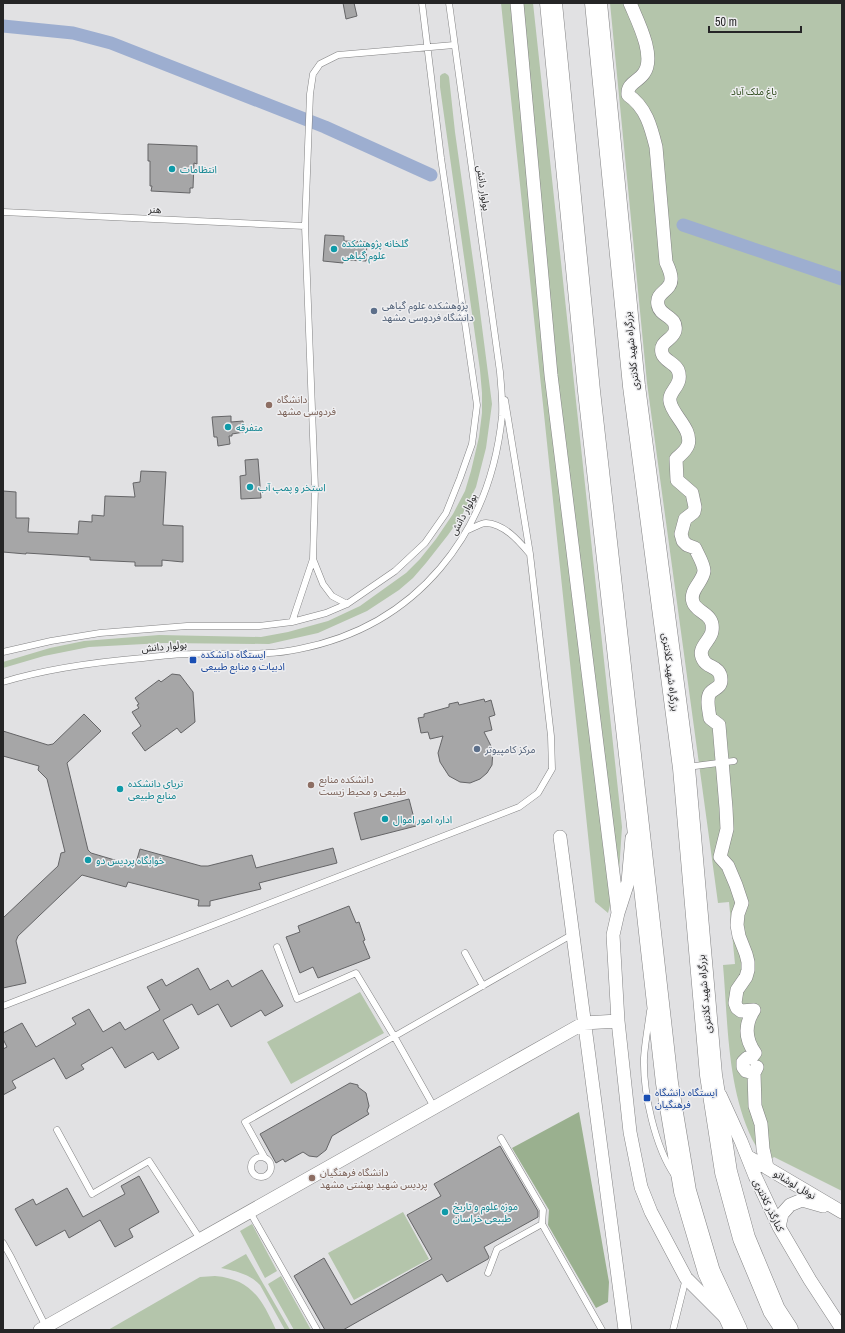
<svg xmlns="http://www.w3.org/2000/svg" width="845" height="1333" viewBox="0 0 845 1333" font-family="'Archivo Narrow','Noto Sans Arabic',sans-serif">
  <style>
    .green { fill: #b4c5ab }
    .forest { fill: #9ab08f }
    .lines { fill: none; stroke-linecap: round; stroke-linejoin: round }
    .canal { stroke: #9daed0; stroke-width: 13 }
    .building { fill: #a6a6a7; stroke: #656567 }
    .lane-casing { stroke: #838384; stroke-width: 7 }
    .street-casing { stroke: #838384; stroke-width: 14 }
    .highway-casing { stroke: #838384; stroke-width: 23 }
    .lane { stroke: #fff; stroke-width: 6 }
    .street { stroke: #fff; stroke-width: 13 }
    .highway { stroke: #fff; stroke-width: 22 }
    .culture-dot { fill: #0f9aa8; stroke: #eeeef0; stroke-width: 1.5 }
    .service-dot { fill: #5c6f8a; stroke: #eeeef0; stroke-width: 1.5 }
    .education-dot { fill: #8d6e63; stroke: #eeeef0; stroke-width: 1.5 }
    .transit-dot { fill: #1a4fb4; stroke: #eeeef0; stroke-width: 1.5 }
    .labels { text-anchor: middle; stroke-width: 3; stroke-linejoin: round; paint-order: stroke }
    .park-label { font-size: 10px; fill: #2b4818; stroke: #eeeef0 }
    .culture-label { font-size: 10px; fill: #0d838f; stroke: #eeeef0; text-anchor: start }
    .street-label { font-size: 10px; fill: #252526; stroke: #eeeef0 }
    .service-label { font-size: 10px; fill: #4e5e75; stroke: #eeeef0; text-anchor: start }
    .education-label { font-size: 10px; fill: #785e54; stroke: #eeeef0; text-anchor: start }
    .transit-label { font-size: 10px; fill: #164399; stroke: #eeeef0; text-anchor: start }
  </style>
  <rect width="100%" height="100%" fill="#e1e1e3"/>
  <path class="green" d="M501,3H533L622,827L619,872L608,913L595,902Z
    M610,3H842V1191L774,1157L768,1162C763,1155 756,1147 752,1139C727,1086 728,1023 723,965L735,964L729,902L718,903L647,383Z
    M445,73L448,75L449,77L455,132L478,296L492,404L486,448L476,487L462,515L448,535L426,563L413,578L399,590L367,611L318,633L269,644L163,643L89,647L44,656L3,668V662L50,648L84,641L159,635L261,637L288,632L328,621L360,606L406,573L420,559L436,539L453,514L465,491L471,471L479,437L482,413V393L480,370L440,87V76L442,74Z
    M360,992L384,1033L291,1084L267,1042Z
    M403,1212L429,1259L354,1300L328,1253Z
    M252,1224L277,1271L265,1278L240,1231Z
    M246,1254L290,1330H285L260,1285C250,1274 235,1271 221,1268Z
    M215,1276C251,1279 262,1299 276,1330H108L200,1277Z
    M281,1276L311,1330H294L268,1284Z"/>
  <path class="forest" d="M579,1112L609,1282L608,1302L596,1308L548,1225L549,1210L512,1148Z"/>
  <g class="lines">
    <path class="canal" d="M3,26L73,33L111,43L325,127L431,175
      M683,225L842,279"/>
  </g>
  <path class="building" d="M343,3H354L357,16L346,19Z
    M148,144L197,146V164L194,163L193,188H190V193L151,191L152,186H150V161H148Z
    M325,235L344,236V241L367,242L366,261L343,260V263L323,261Z
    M231,416V422L243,421L244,432L232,434V436H229L230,444L218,446L217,437H214L212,417Z
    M258,459L261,498L241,499L240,476L246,475L245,460Z
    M141,471L166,472L163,525L183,526V562L162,560V566H135V562L90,560V557L26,553V554L3,552V491L16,492V518H29L28,532L78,534L79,521L92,522V515L104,516L105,496L135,497L133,483L140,482Z
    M172,674L180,675L193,692L195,722L181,733L177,728L145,751L132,733L141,726L132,712L139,708L137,705L139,704L135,698L159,680L161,682Z
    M484,699L485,702L491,700L495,715L489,717L492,730L484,732L493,750L492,765L487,773L480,779L470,783L460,782L449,776L440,762L438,753L443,736L430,739L428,732L421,733L418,718L424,717V714L449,707V704L458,702L459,705Z
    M84,714L101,731L67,763L88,850L91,853L135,866L140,849L201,866H208L252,855L256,868L333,848L337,863L259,883L261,889L210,901V906H198L199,900L128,882L126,887L82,875L18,936L16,941L26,983L3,988V918L58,866L61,853L65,852L47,779L38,770L39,766L3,756V731L48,745L53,744Z
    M409,799L416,826L361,840L354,813Z
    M349,906L356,923L359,922L365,940L363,941L370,958L318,978L313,967L300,973L286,937L300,932L298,926Z
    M198,968L210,990L228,980L232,987L262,970L283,1006L265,1016L261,1010L231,1027L218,1004L198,1015L192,1004L163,1020L179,1048L158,1060L153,1052L125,1068L112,1047L81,1065L84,1069L66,1079L54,1058L12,1081L16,1088L3,1095V1049L7,1047L3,1039V1033L22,1023L36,1047L76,1024L72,1018L89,1009L103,1032L120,1022L125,1030L160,1010L147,987L162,979L166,986Z
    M350,1083L358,1085V1087L366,1093L369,1106L367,1111L369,1114L332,1136L326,1150L317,1157L309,1156L303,1152L285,1162L283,1159L276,1163L260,1134Z
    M500,1146L538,1211V1217L484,1247L489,1257L488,1259L447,1282L442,1274L343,1330H325L294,1276L324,1258L351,1305L432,1259L407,1215L441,1196L434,1184Z
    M139,1176L159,1212L129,1229L133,1237L115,1247L100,1220L69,1238L65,1230L36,1246L15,1209L33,1199L36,1205L67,1188L83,1217L125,1194L121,1186Z"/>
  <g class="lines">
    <g class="lane-casing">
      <path id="lane" d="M3,212L305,226
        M468,530C473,528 481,523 486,523C504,524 518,540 529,553
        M313,559L323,584L332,596L347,604
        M292,622L313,559L315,488L305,226L310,94L313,74L320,64L338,55L454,45
        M3,652L51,641L100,633L187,626H259L292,622L326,613L347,604L395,571L425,543L446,513L460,478L472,444L477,405L441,158L422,3
        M3,682C49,668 96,662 143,658C159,656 175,654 191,654C227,652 263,657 299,649C417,626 490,534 502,416C503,402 501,386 500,372L449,3
        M687,767L734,761
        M277,947L297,999L356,973L394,1036L434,1107
        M465,953L483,986
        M3,1006L519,807L538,793L552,769L551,736L530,554L505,400
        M650,1011C648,1027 645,1042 644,1058C643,1093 655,1147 675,1176
        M57,1130L92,1194L149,1161L200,1239
        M501,1138L543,1210L542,1224
        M251 1167a10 10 0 1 1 20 0a10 10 0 1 1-20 0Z
        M265,1158L245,1122L573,934
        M250,1212L317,1330
        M3,1243L11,1257L46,1327
        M488,1273L497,1249L542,1224L602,1330
        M673,1330L686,1278"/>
    </g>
    <g class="street-casing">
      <path id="street" d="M517,3L551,375L618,913
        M630,3C637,20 656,56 644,73C638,82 627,83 628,95C646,107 651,127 656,147L666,262C668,267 672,274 671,280C671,291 655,292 658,305C660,317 678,316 675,331C673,340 659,341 662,353C664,361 674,362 678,370C684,385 668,391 670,401C671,414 693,429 688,445C686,451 680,455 676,459L677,480L692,493L695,507L694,512L685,519L681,534L683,541L687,545L695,548C698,555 704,564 704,571C703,582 689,590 693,602C696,613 715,613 712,631C711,641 695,648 704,661C708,668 721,666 721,680C721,688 714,688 710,693C706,699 709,711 710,718L719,725L726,808L727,829L720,857L728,866L736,885L742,903L738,914L737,925L739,936L746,954L748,962V970L746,977L737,990L735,1003L737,1008L741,1011L754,1010C744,1025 745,1039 755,1053L751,1058H747L743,1062V1067L746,1071L754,1073
        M560,837L625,1330
        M632,838L628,882L618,913L613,935L618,1021L630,1132L641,1187L651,1212L686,1278L724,1316
        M757,1067L754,1073L755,1106L761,1124L763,1149L767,1167
        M720,1095L741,1141L755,1176L779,1227L810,1280L842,1329
        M747,1156L842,1212
        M779,1227L782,1214L790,1205L802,1200L823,1206
        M40,1330L584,1023L618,1021"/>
    </g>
    <g class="highway-casing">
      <path id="highway" d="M551,3L589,391L667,1083L685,1191L709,1272L736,1330
        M596,3L634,386L684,768L711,1075L726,1172L744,1238L774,1310L787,1330"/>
    </g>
    <use href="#lane" class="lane"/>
    <use href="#street" class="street"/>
    <use href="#highway" class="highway"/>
  </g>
  <g class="culture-dot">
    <circle cx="172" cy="169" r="4"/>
    <circle cx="334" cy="249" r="4"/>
    <circle cx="228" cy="427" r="4"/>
    <circle cx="250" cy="487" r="4"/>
    <circle cx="120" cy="789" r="4"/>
    <circle cx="385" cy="819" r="4"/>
    <circle cx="88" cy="860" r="4"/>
    <circle cx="445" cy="1212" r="4"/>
  </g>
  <g class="service-dot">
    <circle cx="374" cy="311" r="4"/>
    <circle cx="477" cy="749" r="4"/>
  </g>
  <g class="education-dot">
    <circle cx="269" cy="405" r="4"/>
    <circle cx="311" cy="785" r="4"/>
    <circle cx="312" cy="1178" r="4"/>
  </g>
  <g class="transit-dot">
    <rect x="189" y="656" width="8" height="8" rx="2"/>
    <rect x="643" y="1094" width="8" height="8" rx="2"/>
  </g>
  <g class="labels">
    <g class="park-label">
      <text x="754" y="95">باغ ملک آباد</text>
    </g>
    <g class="culture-label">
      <text x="180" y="173">انتظامات</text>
      <text x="342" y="247">گلخانه پژوهشکده<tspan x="342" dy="12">علوم گیاهی</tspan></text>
      <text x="236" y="431">متفرقه</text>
      <text x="258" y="491">استخر و پمپ آب</text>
      <text x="128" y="787">تریای دانشکده<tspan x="128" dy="12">منابع طبیعی</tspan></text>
      <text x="393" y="823">اداره امور اموال</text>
      <text x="96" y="864">خوابگاه پردیس دو</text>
      <text x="453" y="1210">موزه علوم و تاریخ<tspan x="453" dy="12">طبیعی خراسان</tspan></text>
    </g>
    <g class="street-label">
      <text transform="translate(484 188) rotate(82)" y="4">بولوار دانش</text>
      <text transform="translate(155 209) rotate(3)" y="4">هنر</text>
      <text transform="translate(631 351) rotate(-96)" y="4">بزرگراه شهید کلانتری</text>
      <text transform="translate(463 514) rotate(-62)" y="4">بولوار دانش</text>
      <text transform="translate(164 646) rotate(-5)" y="4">بولوار دانش</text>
      <text transform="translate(671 672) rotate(83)" y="4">بزرگراه شهید کلانتری</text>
      <text transform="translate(704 994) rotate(-95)" y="4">بزرگراه شهید کلانتری</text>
      <text transform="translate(795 1184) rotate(31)" y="4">نوفل لوشاتو</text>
      <text transform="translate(769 1205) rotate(64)" y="4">کنارگذر کلانتری</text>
    </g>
    <g class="service-label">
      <text x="382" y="309">پژوهشکده علوم گیاهی<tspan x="382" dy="12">دانشگاه فردوسی مشهد</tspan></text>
      <text x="485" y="753">مرکز کامپیوتر</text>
    </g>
    <g class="education-label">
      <text x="277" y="403">دانشگاه<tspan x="277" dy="12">فردوسی مشهد</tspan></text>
      <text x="319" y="783">دانشکده منابع<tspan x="319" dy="12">طبیعی و محیط زیست</tspan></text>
      <text x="320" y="1176">دانشگاه فرهنگیان<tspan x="320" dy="12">پردیس شهید بهشتی مشهد</tspan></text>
    </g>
    <g class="transit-label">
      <text x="201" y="658">ایستگاه دانشکده<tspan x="201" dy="12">ادبیات و منابع طبیعی</tspan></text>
      <text x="655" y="1096">ایستگاه دانشگاه<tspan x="655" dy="12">فرهنگیان</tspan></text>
    </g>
  </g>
  <rect width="845" height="1333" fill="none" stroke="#252526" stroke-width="8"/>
  <path d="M709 26v6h92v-6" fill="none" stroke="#252526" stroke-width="2"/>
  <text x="715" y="26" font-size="12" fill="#252526" stroke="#eeeef0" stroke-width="3" paint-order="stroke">50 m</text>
</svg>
